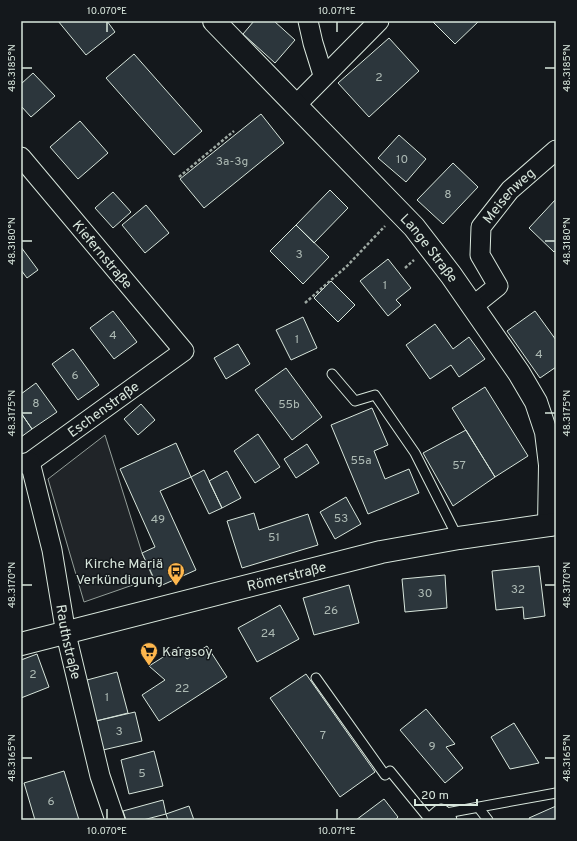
<svg xmlns="http://www.w3.org/2000/svg" width="577" height="841" viewBox="0 0 577 841" font-family="Overpass,sans-serif">
  <style>
    .green { fill: #202428; stroke: #939e99 }
    .building { fill: #2c363c; stroke: #d8e6dc }
    .lines { fill: none; stroke-linecap: round; stroke-linejoin: round }
    .service-casing { stroke: #d8e6dc; stroke-width: 11 }
    .minor-casing { stroke: #d8e6dc; stroke-width: 21 }
    .tertiary-casing { stroke: #d8e6dc; stroke-width: 24 }
    .secondary-casing { stroke: #d8e6dc; stroke-width: 24 }
    .path { stroke: #9da8a2; stroke-width: 2.5; stroke-dasharray: 3 2; stroke-linecap: butt }
    .service { stroke: #14181c; stroke-width: 9 }
    .minor { stroke: #14181c; stroke-width: 19 }
    .tertiary { stroke: #14181c; stroke-width: 22 }
    .secondary { stroke: #14181c; stroke-width: 22 }
    .ticks { fill: none; stroke: #d8e6dc; stroke-width: 1.5 }
    .labels { text-anchor: middle; stroke-width: 3; stroke-linejoin: round; paint-order: stroke }
    .number-label { font-size: 12px; fill: #adbab4 }
    .street-label { font-size: 14px; fill: #d8e6dc; stroke: #14181c }
    .poi-label { font-size: 14px; fill: #d8e6dc; stroke: #14181c; text-anchor: end }
    .neatline { fill: none; stroke: #d8e6dc; stroke-width: 1.5 }
    .ticks-label { font-size: 10px; text-anchor: middle; fill: #d8e6dc }
  </style>
  <rect width="100%" height="100%" fill="#14181c"/>
  <path class="green" d="M105,435L142,553L153,578L84,602L48,479Z"/>
  <path class="building" d="M58,21H107L115,32L86,55Z
    M254,21H274L295,40L275,63L243,34Z
    M432,21H479L455,44Z
    M389,38L419,71L369,117L338,83Z
    M134,54L202,131L174,155L106,78Z
    M33,73L55,96L31,117L21,106V84Z
    M261,114L284,143L204,208L180,179Z
    M80,121L108,153L78,179L50,147Z
    M399,135L426,159L406,182L378,158Z
    M453,163L478,187L443,224L417,200Z
    M330,190L348,208L314,243L296,225Z
    M113,192L131,212L113,228L95,208Z
    M556,199V250L554,252L529,228Z
    M146,205L169,233L145,253L122,225Z
    M296,225L329,257L303,284L270,251Z
    M21,247L38,270L27,278L21,270Z
    M388,259L411,288L396,300L401,305L388,316L360,281Z
    M331,281L355,305L338,322L314,298Z
    M113,311L137,342L114,359L90,328Z
    M535,311L556,340V367L540,378L507,331Z
    M303,317L317,348L291,360L276,330Z
    M435,324L453,349L469,337L485,359L459,377L451,365L430,379L406,345Z
    M238,344L250,364L226,379L214,358Z
    M73,349L99,385L78,400L52,364Z
    M286,368L322,417L292,440L255,390Z
    M36,383L57,412L32,429L21,413V394Z
    M485,387L528,456L495,477L452,408Z
    M141,404L155,420L138,435L124,419Z
    M372,408L388,445L374,451L385,479L409,469L419,493L368,514L331,425Z
    M21,413L32,429L21,437Z
    M466,430L495,477L453,506L423,453Z
    M258,434L280,467L255,483L234,451Z
    M176,443L191,477L160,491L196,570L158,587L142,553L155,547L120,469Z
    M307,444L319,463L296,478L284,459Z
    M204,470L222,508L209,514L191,477Z
    M227,471L241,498L222,508L209,481Z
    M346,497L361,524L335,539L320,512Z
    M254,513L259,530L308,514L318,545L242,568L227,521Z
    M539,566L545,616L524,619L523,607L496,610L492,571Z
    M445,575L447,608L405,612L402,579Z
    M349,585L359,623L314,635L303,598Z
    M280,605L299,639L257,662L238,628Z
    M207,646L227,677L159,721L142,695L165,680L149,666L179,647L187,659Z
    M37,654L49,687L21,698V660Z
    M117,672L128,713L96,721L87,680Z
    M306,674L375,772L340,797L270,698Z
    M426,709L455,744L446,747L463,768L445,783L400,730Z
    M135,712L142,741L103,750L96,721Z
    M514,723L539,763L510,769L491,737Z
    M154,751L163,786L129,794L121,760Z
    M64,771L79,820H35L24,783Z
    M384,799L398,817L395,820H356Z
    M163,800L166,814L143,820H126L123,811Z
    M189,806L194,820H168L166,814Z
    M556,806V820H530L529,818Z"/>
  <g class="lines">
    <g class="service-casing">
      <path id="service" d="M332,374L355,401L375,395L415,453L458,538
        M316,678L385,775L390,771L430,820
        M478,807L488,820
        M441,814L556,793"/>
    </g>
    <g class="minor-casing">
      <g id="minor">
        <path d="M308,21L313,43L323,75"/>
        <path d="M296,105L379,21"/>
        <path id="s1" d="M21,157L184,351L30,462L21,464"/>
        <path id="s2" d="M473,306L498,286L480,255L481,227L510,190L556,150"/>
        <path id="s3" d="M30,462L52,550L66,634L100,776L115,820"/>
        <path d="M434,820L441,814L447,820"/>
      </g>
    </g>
    <g class="tertiary-casing">
      <g id="tertiary">
        <path id="s4" d="M214,21L414,227L451,275L519,373L536,402L546,432L550,465L549,525"/>
      </g>
    </g>
    <g class="secondary-casing">
      <g id="secondary">
        <path id="s5" d="M21,644L381,552L459,538L556,524"/>
      </g>
    </g>
    <path class="path" d="M179,177L234,131
      M405,268L414,260
      M305,303L347,266L385,226"/>
    <use href="#service" class="service"/>
    <use href="#minor" class="minor"/>
    <use href="#tertiary" class="tertiary"/>
    <use href="#secondary" class="secondary"/>
  </g>
  <path class="ticks" d="M107,22V32M337,22V32M22,68H32M545,68H555M22,241H32M545,241H555M22,413H32M545,413H555M22,585H32M545,585H555M22,758H32M545,758H555M107,809V819M337,809V819"/>
  <defs>
    <g id="bus-pin" transform="scale(0.9)"><path d="M0 17L-7.5 6A9.5 9.5 0 1 1 7.5 6Z" fill="#ffb74d" stroke="#14181c"/><path d="M-5-6H5V4H4V6H2V4H-2V6H-4V4H-5ZM-3.5-4V0h7V-4ZM-3.5 1.2v1.5H-2V1.2ZM2 1.2v1.5H3.5V1.2Z" fill="#111"/></g>
    <g id="supermarket-pin" transform="scale(0.9)"><path d="M0 17L-7.5 6A9.5 9.5 0 1 1 7.5 6Z" fill="#ffb74d" stroke="#14181c"/><path d="M-6-5.5h2.5l.6 2H6L4.5 2H-2.5L-4.4-4H-6ZM-1.5 3.2a1.3 1.3 0 1 0 .1 0ZM3 3.2a1.3 1.3 0 1 0 .1 0Z" fill="#111"/></g>
  </defs>
  <g fill-rule="evenodd">
    <use href="#bus-pin" x="176" y="571"/>
    <use href="#supermarket-pin" x="149" y="651"/>
  </g>
  <g class="labels">
    <g class="number-label">
      <text x="379" y="81">2</text>
      <text x="402" y="163">10</text>
      <text x="232" y="165">3a-3g</text>
      <text x="448" y="198">8</text>
      <text x="299" y="258">3</text>
      <text x="385" y="289">1</text>
      <text x="113" y="339">4</text>
      <text x="297" y="343">1</text>
      <text x="539" y="358">4</text>
      <text x="75" y="379">6</text>
      <text x="36" y="407">8</text>
      <text x="289" y="408">55b</text>
      <text x="361" y="464">55a</text>
      <text x="459" y="469">57</text>
      <text x="341" y="522">53</text>
      <text x="158" y="523">49</text>
      <text x="274" y="541">51</text>
      <text x="518" y="593">32</text>
      <text x="425" y="597">30</text>
      <text x="331" y="614">26</text>
      <text x="268" y="637">24</text>
      <text x="33" y="678">2</text>
      <text x="182" y="692">22</text>
      <text x="107" y="701">1</text>
      <text x="119" y="735">3</text>
      <text x="323" y="739">7</text>
      <text x="432" y="750">9</text>
      <text x="142" y="777">5</text>
      <text x="51" y="805">6</text>
    </g>
    <g class="street-label">
      <text dy="5" stroke="none"><textPath href="#s2" startOffset="138">Meisenweg</textPath></text>
      <text dy="5" stroke="none"><textPath href="#s4" startOffset="313">Lange Straße</textPath></text>
      <text dy="5" stroke="none"><textPath href="#s1" startOffset="127">Kiefernstraße</textPath></text>
      <text transform="translate(103 409) rotate(-36)" y="5">Eschenstraße</text>
      <text dy="5" stroke="none"><textPath href="#s5" startOffset="274">Römerstraße</textPath></text>
      <text dy="5" stroke="none"><textPath href="#s3" startOffset="184">Rauthstraße</textPath></text>
    </g>
    <g class="poi-label">
      <text x="163" y="568">Kirche Mariä<tspan x="163" dy="16">Verkündigung</tspan></text>
      <text x="162" y="656" text-anchor="start">Karasoy</text>
    </g>
  </g>
  <rect width="577" height="841" fill="none" stroke="#14181c" stroke-width="44"/>
  <path d="M415 799v6h62v-6" fill="none" stroke="#d8e6dc" stroke-width="2"/>
  <text x="421" y="799" font-size="12" fill="#d8e6dc" stroke="#14181c" stroke-width="3" paint-order="stroke">20 m</text>
  <rect x="22" y="22" width="533" height="797" class="neatline"/>
  <g class="ticks-label">
    <text x="107" y="14">10.070°E</text>
    <text x="337" y="14">10.071°E</text>
    <text transform="translate(11 68) rotate(-90)" y="4">48.3185°N</text>
    <text transform="translate(566 68) rotate(-90)" y="4">48.3185°N</text>
    <text transform="translate(11 241) rotate(-90)" y="4">48.3180°N</text>
    <text transform="translate(566 241) rotate(-90)" y="4">48.3180°N</text>
    <text transform="translate(11 413) rotate(-90)" y="4">48.3175°N</text>
    <text transform="translate(566 413) rotate(-90)" y="4">48.3175°N</text>
    <text transform="translate(11 585) rotate(-90)" y="4">48.3170°N</text>
    <text transform="translate(566 585) rotate(-90)" y="4">48.3170°N</text>
    <text transform="translate(11 758) rotate(-90)" y="4">48.3165°N</text>
    <text transform="translate(566 758) rotate(-90)" y="4">48.3165°N</text>
    <text x="107" y="834">10.070°E</text>
    <text x="337" y="834">10.071°E</text>
  </g>
</svg>
